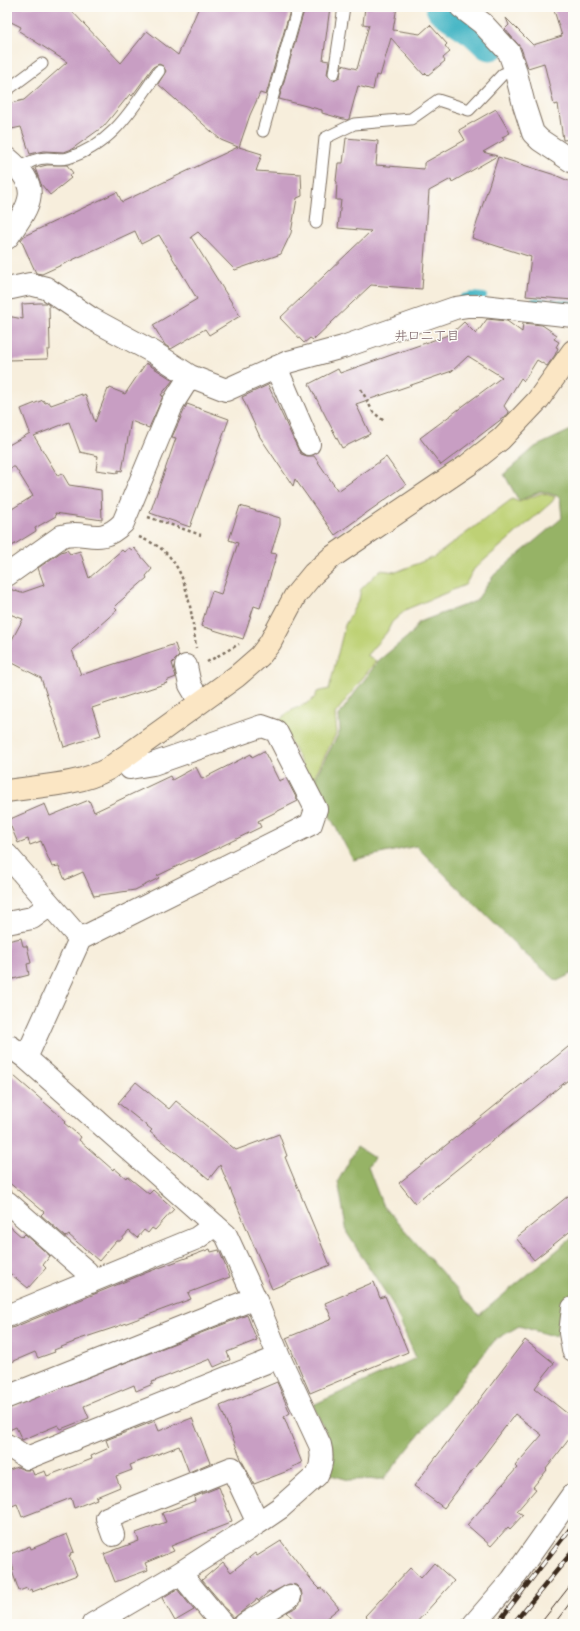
<svg xmlns="http://www.w3.org/2000/svg" width="580" height="1631" viewBox="0 0 580 1631" font-family="Delius,'Klee One',sans-serif">
  <style>
    .green { fill: #bed174; stroke: #7c7e49 }
    .forest { fill: #96b366; stroke: #686e42 }
    .lines { fill: none; stroke-linecap: round; stroke-linejoin: round }
    .stream { stroke: #4ab7c6; stroke-width: 6 }
    .river { stroke: #4ab7c6; stroke-width: 37 }
    .building { fill: #c89ec3 }
    .lane-casing { stroke: #7d6f60; stroke-width: 13 }
    .street-casing { stroke: #7d6f60; stroke-width: 24 }
    .secondary-casing { stroke: #7d6f60; stroke-width: 24 }
    .path { stroke: #7d6f60; stroke-width: 2.5; stroke-dasharray: 3 3; stroke-linecap: butt }
    .lane { stroke: #fff; stroke-width: 11 }
    .street { stroke: #fff; stroke-width: 22 }
    .secondary { stroke: #fbe6c4; stroke-width: 22 }
    .tram { stroke: #3b2a1e; stroke-width: 1 }
    .rail-casing { stroke: #3b2a1e; stroke-width: 4.5 }
    .rail { stroke: #fdfcf7; stroke-width: 3; stroke-dasharray: 9; stroke-linecap: butt }
    .labels { text-anchor: middle; stroke-width: 3; stroke-linejoin: round; paint-order: stroke }
    .neighbourhood-label { font-size: 13px; fill: #6c5358; stroke: #fdfcf7 }
  </style>
  <rect width="100%" height="100%" fill="#fdfcf7"/>
  <filter id="ink" filterUnits="userSpaceOnUse"><feTurbulence type="fractalNoise" baseFrequency=".025" numOctaves="2"/><feDisplacementMap in="SourceGraphic" scale="8" xChannelSelector="R" yChannelSelector="G"/><feConvolveMatrix kernelMatrix="1 2 1 2 8 2 1 2 1" color-interpolation-filters="sRGB"/></filter>
  <filter id="wash" filterUnits="userSpaceOnUse"><feTurbulence type="fractalNoise" baseFrequency=".012" numOctaves="4" result="noise"/><feDisplacementMap in="SourceGraphic" scale="16" xChannelSelector="R" yChannelSelector="G"/><feGaussianBlur stdDeviation="0.9" result="paint"/><feColorMatrix in="noise" values="0 0 0 0 0 0 0 0 0 0 0 0 0 0 0 0 0 1.4 0 .05"/><feComposite in="paint" operator="in"/></filter>
  <g filter="url(#wash)">
    <rect width="100%" height="100%" fill="#f7eedc"/>
    <path class="green" d="M542,493L555,497L552,502L474,569L465,585L407,609L392,622L387,632L367,655L376,661L335,714L337,732L316,773L312,785L280,721C289,705 314,707 317,692L329,689L345,625L359,599L361,589L380,570L396,572L434,557L512,499L519,502Z"/>
    <path class="forest" d="M573,429V973L557,981L524,953L416,846L353,860L314,786L317,774L340,731L339,715L378,661L411,634L419,622L476,601L494,575L562,518L560,497L541,491L519,501L504,474L535,447Z
      M357,1147L374,1158L368,1167L382,1204L479,1315L573,1237V1291L570,1296L556,1337L519,1326L495,1340L384,1479L349,1480L327,1474L333,1448L313,1405L416,1358L392,1303L347,1233L338,1181Z"/>
    <g class="lines">
      <path class="stream" d="M463,297L472,295L484,296
        M534,301L573,304"/>
      <path class="river" d="M444,7L476,29L490,42"/>
    </g>
    <g id="blocks">
      <path class="building" d="M7,7H68L121,63L147,31L178,55L199,7H291L266,95L260,93L250,115L239,147L262,154L256,171L301,174L302,196L297,198L291,233L281,254L235,270L198,232L191,237L240,316L209,335L205,329L171,349L165,345L153,325L197,299L159,235L141,244L135,231L42,274L36,273L21,240L24,236L117,192L122,202L238,147L221,140L158,84L166,71L163,66L159,64L153,67L132,96L130,94L104,126L72,149L64,152L43,151L30,154L21,127L7,130V104L24,100L67,62L19,31L21,27L7,20Z
        M305,7H330L323,60L329,61L327,75L333,80L340,77L342,65L357,69L369,25L363,24L365,7H397L393,30L420,34L430,25L447,44L445,46L450,52L443,58L445,61L428,75L426,73L424,75L391,38L380,76L376,75L373,90L358,86L349,119L347,120L322,113V110L279,99Z
        M553,7H573V139L563,140L558,104L554,105L544,63L528,68L521,48L505,29L509,25L506,18L533,45L562,36Z
        M496,109L510,133L502,137L504,140L483,152L497,156L452,182L451,179L429,191L422,289L371,285L313,340L310,338L304,343L280,318L371,231L338,228L341,200H336L337,182L336,181L338,163H343L346,138L378,141L376,165L424,169V163L465,140L459,130Z
        M498,157L555,175L573,183V300L526,296L531,257L472,238Z
        M47,165H67L73,173L69,176L71,178L50,195L41,184L35,168Z
        M39,303H46L49,305L50,350H47L48,359L7,360V316L23,319L22,304Z
        M487,319L507,321L522,332L523,323L542,325L557,335L554,339L559,342L556,347L558,348L555,355L547,366L537,360L524,381L521,378L504,406L509,413L503,418L441,465L420,438L502,377L468,356L452,371L356,404L370,434L342,448L309,384L338,369L340,373L451,334L464,322L476,334Z
        M146,363L173,380L161,395L163,396L149,428L131,421L122,471L118,470V473L96,470L98,456L80,452L69,422L34,436L58,476L62,473L69,485L101,490L102,520L55,513L56,516L35,528L36,531L7,549V512L33,496L15,467H13L7,470V446L30,433L21,409L43,400L45,403L49,402L51,405L82,394V396L85,394L95,422L108,389L109,390L110,388L125,394Z
        M268,385L298,449L301,454L307,456H314L338,491L386,457L406,485L335,535L295,479L293,486L260,437L242,397Z
        M187,404L229,419L190,527L150,513L176,438L172,437Z
        M240,506L280,518V525L271,553L277,554L260,608L254,606L243,639L201,626L212,591L221,594L238,543L229,540Z
        M129,548L132,550L134,548L152,569L146,576L147,578L117,604L114,607L117,610L72,650L81,675L175,644L179,656L172,663L176,677L166,681L167,683L92,708L101,735L64,747L41,678L7,660V649L23,619L7,613V588L21,593L44,585L38,568L61,552L67,550L70,554L80,551L89,578L122,550L124,552Z
        M264,751L279,781L286,778L298,801L258,821L261,827L191,861L190,860L157,876L159,878L135,890L94,896L83,872L65,880L59,866L52,867L41,841L30,845L28,839L18,843L8,820L45,804L50,816L89,800L94,812L170,776L172,780L196,767L202,779L251,754L252,757Z
        M21,938L23,946H27L31,963L27,964L29,975L9,980L7,971V941Z
        M573,1043V1076L415,1203L399,1183Z
        M7,1070L66,1121L64,1123L81,1137L79,1140L113,1170L114,1168L126,1178L127,1176L149,1194L153,1190L174,1209L155,1230L152,1228L148,1233L144,1230L137,1238L129,1231L120,1241H116L99,1261L69,1235L66,1237L41,1215L44,1212L7,1181Z
        M136,1082L169,1109L176,1101L236,1150L279,1134L287,1156L285,1157L330,1265L272,1289L220,1165L209,1179L150,1132L152,1130L118,1103Z
        M573,1192V1229L534,1260L516,1238Z
        M7,1224L22,1237L25,1234L50,1256L43,1265L46,1268L28,1288L7,1271Z
        M210,1249L211,1252L219,1250L230,1277L188,1293L191,1299L116,1327L74,1341V1342L54,1350L55,1352L38,1358L35,1352L7,1364V1328H12L148,1272Z
        M374,1282L380,1298L385,1296L408,1352L310,1393L286,1338L332,1319L325,1303Z
        M247,1315L257,1340L227,1352L230,1360L214,1367L210,1359L152,1382L153,1384L136,1391L134,1385L84,1406L89,1418L61,1429L58,1425L22,1440L16,1427L7,1431V1409Z
        M525,1340L554,1363L535,1388L573,1418V1434L546,1469L547,1470L533,1487L536,1489L517,1511L523,1515L510,1529L508,1527L491,1546L467,1525L517,1468L515,1466L542,1435L515,1414L444,1508L414,1486Z
        M277,1382L290,1413L284,1417L302,1463L292,1467L293,1469L254,1484L242,1461L220,1406Z
        M192,1418L210,1463L189,1472L179,1446L130,1465L132,1470L116,1476L120,1487L96,1497L97,1499L74,1508L71,1498L22,1517L17,1504L7,1508V1471L17,1467L25,1470H32L34,1475L45,1471L47,1476L92,1459L91,1456L109,1448L106,1440L155,1421L159,1431Z
        M219,1487L232,1521L229,1522L230,1523L171,1546L174,1551L145,1563L148,1570L115,1582L104,1554L139,1541L136,1533L166,1522L162,1513L195,1501L194,1497Z
        M67,1534L74,1552L70,1553L71,1555H69L77,1575L32,1592L31,1589L28,1591L27,1588L19,1591L12,1571L14,1570L8,1555L30,1546L31,1549Z
        M281,1541L314,1583L320,1589L322,1588L339,1608L319,1624H297L287,1612L297,1607L301,1602L302,1595L301,1590L296,1585L289,1584L271,1593L270,1591L258,1601L257,1599L234,1618L202,1580L223,1562L231,1572L255,1553L257,1556Z
        M434,1563L454,1581L415,1624H373L365,1616L410,1568L421,1578Z
        M177,1589L194,1610L175,1621L162,1598Z"/>
    </g>
  </g>
  <g filter="url(#ink)">
    <use href="#blocks" fill-opacity="0" stroke="#7d6f60" stroke-width="1"/>
    <g class="lines">
      <g class="lane-casing">
        <path id="lane" d="M334,73L344,7
          M7,90L42,64
          M263,131L298,7
          M19,168C28,163 36,158 47,158C54,158 61,160 68,158C114,144 133,107 159,71
          M316,223L325,138L354,124L411,119L438,100L469,110L503,74L515,69"/>
      </g>
      <g class="street-casing">
        <path id="street" d="M461,7L482,23L509,52L515,69L524,105L533,133L540,140L573,162
          M7,158C44,188 30,205 7,238
          M7,289L30,284L46,288L92,319L153,352L190,376L226,390L288,362L343,347L455,308L468,306H483L573,316
          M276,367L309,444
          M7,575L62,536C86,528 98,548 123,523L173,403L190,376
          M186,666L190,685L200,702
          M7,855L80,939
          M7,923L32,918L50,905
          M7,1048L11,1047L26,1058
          M7,1202L87,1272L91,1282
          M573,1308L570,1333L573,1350
          M7,1316L197,1238L215,1225
          M7,1397L255,1298
          M7,1445L27,1458L279,1357
          M113,1535L107,1518L232,1468L258,1523
          M180,1573L222,1624
          M93,1624L180,1573L258,1523L280,1508L317,1475C322,1465 323,1456 320,1445L279,1357L255,1298L226,1235L26,1058L80,939L311,824L316,809L276,731L262,726L153,764L130,768L123,758
          M245,1624L290,1596
          M474,1624L512,1580L573,1494"/>
      </g>
      <g class="secondary-casing">
        <path id="secondary" d="M7,791C39,786 79,785 108,769L237,676L260,656L270,643L295,596L313,574L332,557L468,465L501,439L538,400L573,351"/>
      </g>
      <path class="path" d="M361,389L373,412L384,421
        M148,517L201,535
        M139,537C148,541 158,545 165,552C189,574 192,618 196,648
        M207,662L239,644"/>
      <use href="#lane" class="lane"/>
      <use href="#street" class="street"/>
      <use href="#secondary" class="secondary"/>
      <path class="tram" d="M540,1624L573,1582
        M554,1624L573,1599"/>
      <g class="rail-casing">
        <path id="rail" d="M497,1624L573,1525
          M513,1624L573,1551"/>
      </g>
      <use href="#rail" class="rail"/>
    </g>
  </g>
  <g class="labels">
    <g class="neighbourhood-label">
      <text x="427" y="340">井口二丁目</text>
    </g>
  </g>
  <rect width="580" height="1631" fill="none" stroke="#fdfcf7" stroke-width="24"/>
</svg>
